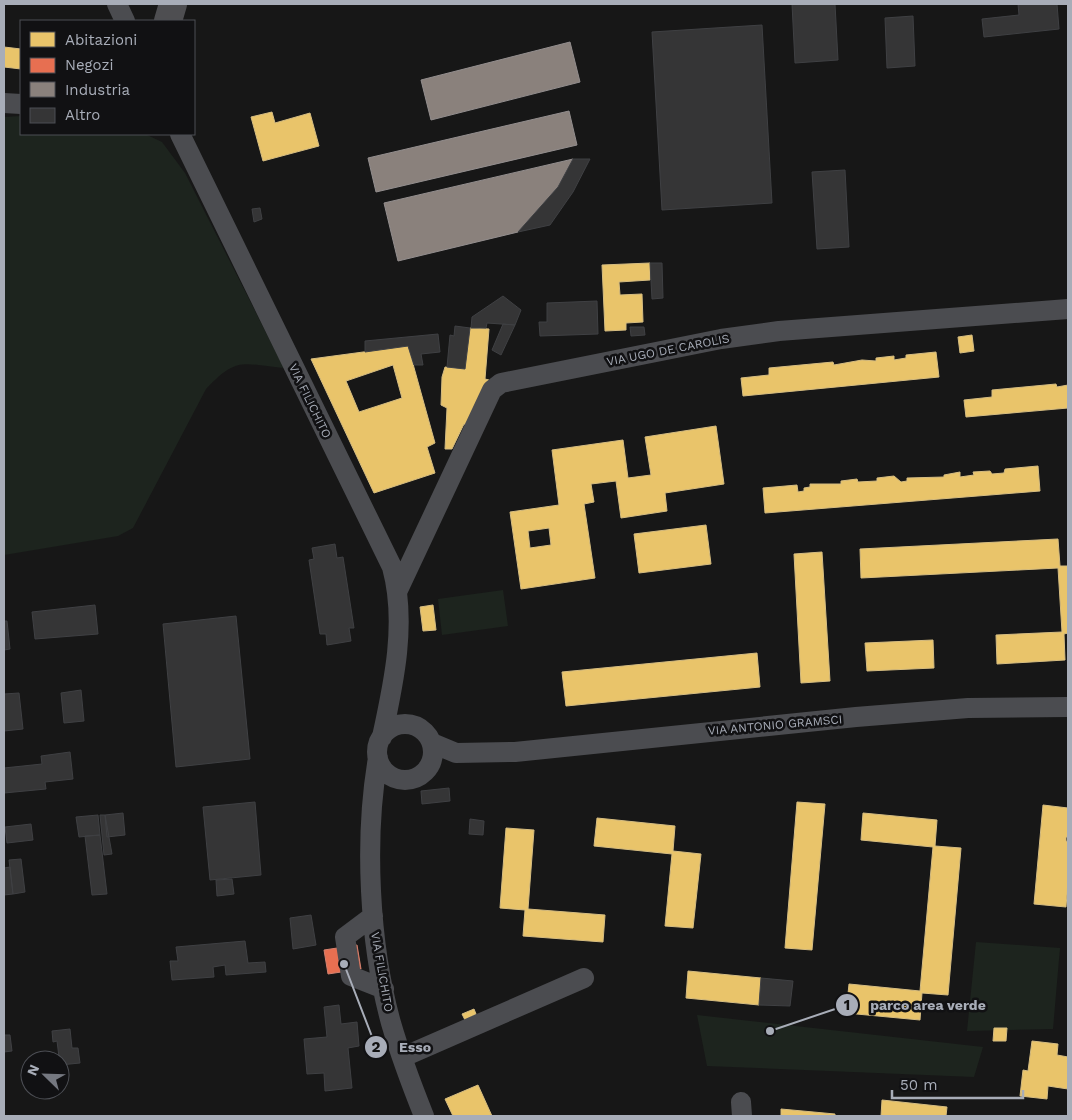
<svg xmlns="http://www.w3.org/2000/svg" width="1072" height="1120" viewBox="0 0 1072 1120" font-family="'Work Sans',sans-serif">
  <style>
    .green { fill: #1d241e }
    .homes { fill: #e9c46a; stroke: #d6bd81; fill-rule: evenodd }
    .shops { fill: #e76f51; stroke: #d48270 }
    .industry { fill: #8a817c; stroke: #938e8e }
    .building { fill: #353536; stroke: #3f4043 }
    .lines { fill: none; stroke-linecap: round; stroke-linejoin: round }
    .minor { stroke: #4b4c50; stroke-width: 20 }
    .highway { stroke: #4e4e51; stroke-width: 28 }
    .labels { text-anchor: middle; stroke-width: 5; stroke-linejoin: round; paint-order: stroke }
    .street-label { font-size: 12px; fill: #a8adb8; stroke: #111113 }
    .leader { fill: none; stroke: #a8adb8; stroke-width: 2 }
    .callout-dot { fill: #a8adb8; stroke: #111113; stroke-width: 2 }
    .mark-label { font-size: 15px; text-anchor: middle; font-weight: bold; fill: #111 }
    .callout-label { font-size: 14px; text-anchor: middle; font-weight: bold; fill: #a8adb8; stroke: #111113; stroke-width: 5; stroke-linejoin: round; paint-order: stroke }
  </style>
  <rect width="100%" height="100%" fill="#171717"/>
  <path class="green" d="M21,116V134H145L162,142L185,173L284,368C242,364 237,356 206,389L133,528L118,536L4,555V117Z
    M503,590L508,626L442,635L438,599Z
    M976,942L1060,948L1053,1029L967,1031Z
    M697,1015L983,1047L974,1077L707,1066Z"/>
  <path class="homes" d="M4,47L21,49V69L4,67Z
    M272,112L275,123L310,113L319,146L263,161L251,117Z
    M650,263V280L619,282L620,295L642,294L643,322L626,323V330L605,331L602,265Z
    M470,328L489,329L485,379L489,380L468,426L464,424L452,449H445L447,408L441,405L442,377L445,367L465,369Z
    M972,335L974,351L960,353L958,337Z
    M408,346L435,443L427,447L435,473L374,493L311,359ZM393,365L402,398L359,412L346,381Z
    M936,352L939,377L743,396L741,378L769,375V368L833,362L834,365L862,360L876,361V358L894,356V360L906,358V355Z
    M1056,384L1057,387L1068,385V408L966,417L964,400L992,397V390Z
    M716,426L724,484L665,493L667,511L621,518L616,481L591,484L594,502L584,504L595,578L521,589L510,512L559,505L552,450L623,440L628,478L651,475L645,437ZM549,528L551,545L530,548L528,531Z
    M1038,466L1040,491L765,513L763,488L797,485L798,492L804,491V488L810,487V484H841V481L857,479L858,482L877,481V478L894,476L901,482L907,481V478L944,477V475L960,472V477L974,475L973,472L990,471L992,474L1004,473L1005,469Z
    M706,525L711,564L639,573L634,534Z
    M1058,539L1060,566H1068V633L1064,634L1065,660L997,664L996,635L1062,632L1058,568L861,578L860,549Z
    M822,552L830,681L801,683L794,554Z
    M433,605L436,630L423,631L420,607Z
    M933,640L934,668L867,671L865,643Z
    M757,653L760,687L566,706L562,672Z
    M797,802L825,804L812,950L785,948Z
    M1043,805L1068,808V837H1066V841L1068,842V881L1066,907L1034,904Z
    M863,813L937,820L935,846L961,848L948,995L922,993L920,1020L846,1013L849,984L920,991L933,847L861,840Z
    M597,818L675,826L673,851L701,854L693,928L665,926L672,854L594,846Z
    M506,828L534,830L528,909L605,915L603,942L523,936L525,910L500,908Z
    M688,971L761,978L759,1005L686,998Z
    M474,1009L476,1014L465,1020L462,1014Z
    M994,1028H1007L1006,1041H993Z
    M1032,1041L1058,1044L1057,1055L1068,1057V1089L1048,1086L1047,1099L1020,1096L1023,1070L1028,1071Z
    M478,1085L492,1116H453L445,1099Z
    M882,1100L947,1107L946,1116H881Z
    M781,1109L835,1114V1116H781Z"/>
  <path class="shops" d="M357,945L361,969L328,974L324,950Z"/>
  <path class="industry" d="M570,42L580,82L431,120L421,80Z
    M569,111L577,145L376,192L368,158Z
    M573,159L558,187L518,232L398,261L384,203Z"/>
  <path class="building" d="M792,4H835L838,60L795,63Z
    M1018,4H1057L1059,29L984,37L982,19L1019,15Z
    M913,16L915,66L887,68L885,18Z
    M762,25L772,203L662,210L652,32Z
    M573,159H590L573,192L550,225L518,232L558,187Z
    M845,170L849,247L817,249L812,172Z
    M260,208L262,219L254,222L252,209Z
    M650,263H662L663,298L652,299Z
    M503,296L521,310L515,325L487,323L486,328H471L472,317Z
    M597,301L598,334L540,336L539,322H547V303Z
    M503,324L515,325L501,355L492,350Z
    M455,326L470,328L465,369L447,367L450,335L454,336Z
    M630,327H644L645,335L631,336Z
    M438,334L440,352L421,354L423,365H414L408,346L365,352V341Z
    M335,544L337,558L343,557L354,628H349L351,641L327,645L326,634H320L309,560L314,559L312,548Z
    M95,605L98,634L35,639L32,612Z
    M236,616L250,759L176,767L163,624Z
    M4,621H7L10,649L4,650Z
    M81,690L84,721L64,723L61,693Z
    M19,693L23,729L4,731V694Z
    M70,752L73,779L45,782L46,789L4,793V768L42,764L41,756Z
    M449,788L450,801L422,804L421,791Z
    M255,802L261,875L210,880L203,807Z
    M123,813L125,835L107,837L105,815Z
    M98,815L100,835L79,837L76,817Z
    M100,815H105L112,854L104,855Z
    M470,819L484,821L483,835L469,834Z
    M31,824L33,840L7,843L5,827Z
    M100,835L107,894L92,895L85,836Z
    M21,859L25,892L13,894L9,860Z
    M10,867L13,894L4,895V868Z
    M232,879L234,894L217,896L216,880Z
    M311,915L316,945L293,949L290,918Z
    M245,941L248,963L265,962L266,972L226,975L225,965L213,967L214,977L172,980L170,961H178L176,947Z
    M761,978L793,981L790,1006L759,1005Z
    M339,1005L341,1024L357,1022L359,1046L348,1048L352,1088L325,1091L324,1073L307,1074L304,1039L327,1037L324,1007Z
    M70,1029L72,1048H78L80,1063L60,1065L57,1041L53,1042L52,1031Z
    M4,1035H10L12,1051L4,1052Z"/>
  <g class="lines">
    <path class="minor" d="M117,4L125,21
      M4,103L21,104
      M180,134L392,567C407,622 394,682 382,737
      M398,590L492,390L501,383L721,339L779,331L1068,309
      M377 752a28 28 0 1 1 56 0a28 28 0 1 1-56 0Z
      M432,743L456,753L515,752L856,717L968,708L1068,707
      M378,758C364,839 369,943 391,1023C400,1054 412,1086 424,1116
      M373,916L345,937L351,976L384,989
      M403,1057L584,978
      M741,1102L742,1116"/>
    <path class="highway" d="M168,21L173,4"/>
  </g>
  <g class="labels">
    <g class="street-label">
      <text transform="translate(668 350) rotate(-11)" y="4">VIA UGO DE CAROLIS</text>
      <text transform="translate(310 401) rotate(64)" y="4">VIA FILICHITO</text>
      <text transform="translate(775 725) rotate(-5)" y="4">VIA ANTONIO GRAMSCI</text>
      <text transform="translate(382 972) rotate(80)" y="4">VIA FILICHITO</text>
    </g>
  </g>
  <path class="leader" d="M770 1031L847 1005M344 964L376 1047"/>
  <g class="callout-dot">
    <circle cx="770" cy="1031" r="5"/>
    <circle cx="344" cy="964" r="5"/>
    <circle cx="847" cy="1005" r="12"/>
    <circle cx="376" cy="1047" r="12"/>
  </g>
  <g class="mark-label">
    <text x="847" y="1010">1</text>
    <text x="376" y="1052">2</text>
  </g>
  <g class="callout-label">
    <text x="928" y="1010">parco area verde</text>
    <text x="415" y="1052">Esso</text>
  </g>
  <rect width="1072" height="1120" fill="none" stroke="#a8adb8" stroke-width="10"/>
  <rect x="20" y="20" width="175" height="115" fill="#111113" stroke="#4d4f55"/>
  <rect x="30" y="32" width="25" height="15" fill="#e9c46a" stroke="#4d4f55"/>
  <text x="65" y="45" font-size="15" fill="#a8adb8">Abitazioni</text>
  <rect x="30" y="58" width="25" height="15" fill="#e76f51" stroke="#4d4f55"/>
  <text x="65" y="70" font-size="15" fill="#a8adb8">Negozi</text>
  <rect x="30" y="82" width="25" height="15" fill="#8a817c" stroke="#4d4f55"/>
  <text x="65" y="95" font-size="15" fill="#a8adb8">Industria</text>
  <rect x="30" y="108" width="25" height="15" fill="#353536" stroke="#4d4f55"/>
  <text x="65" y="120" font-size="15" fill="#a8adb8">Altro</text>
  <g transform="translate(45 1075) rotate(293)"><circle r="24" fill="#111113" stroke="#4d4f55"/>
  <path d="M0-4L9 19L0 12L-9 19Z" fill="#757880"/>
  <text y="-8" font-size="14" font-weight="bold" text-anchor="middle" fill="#a8adb8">N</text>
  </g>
  <path d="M892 1090v8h131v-8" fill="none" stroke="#a8adb8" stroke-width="2.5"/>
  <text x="900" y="1090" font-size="15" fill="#a8adb8" stroke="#111113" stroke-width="4" paint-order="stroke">50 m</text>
</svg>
